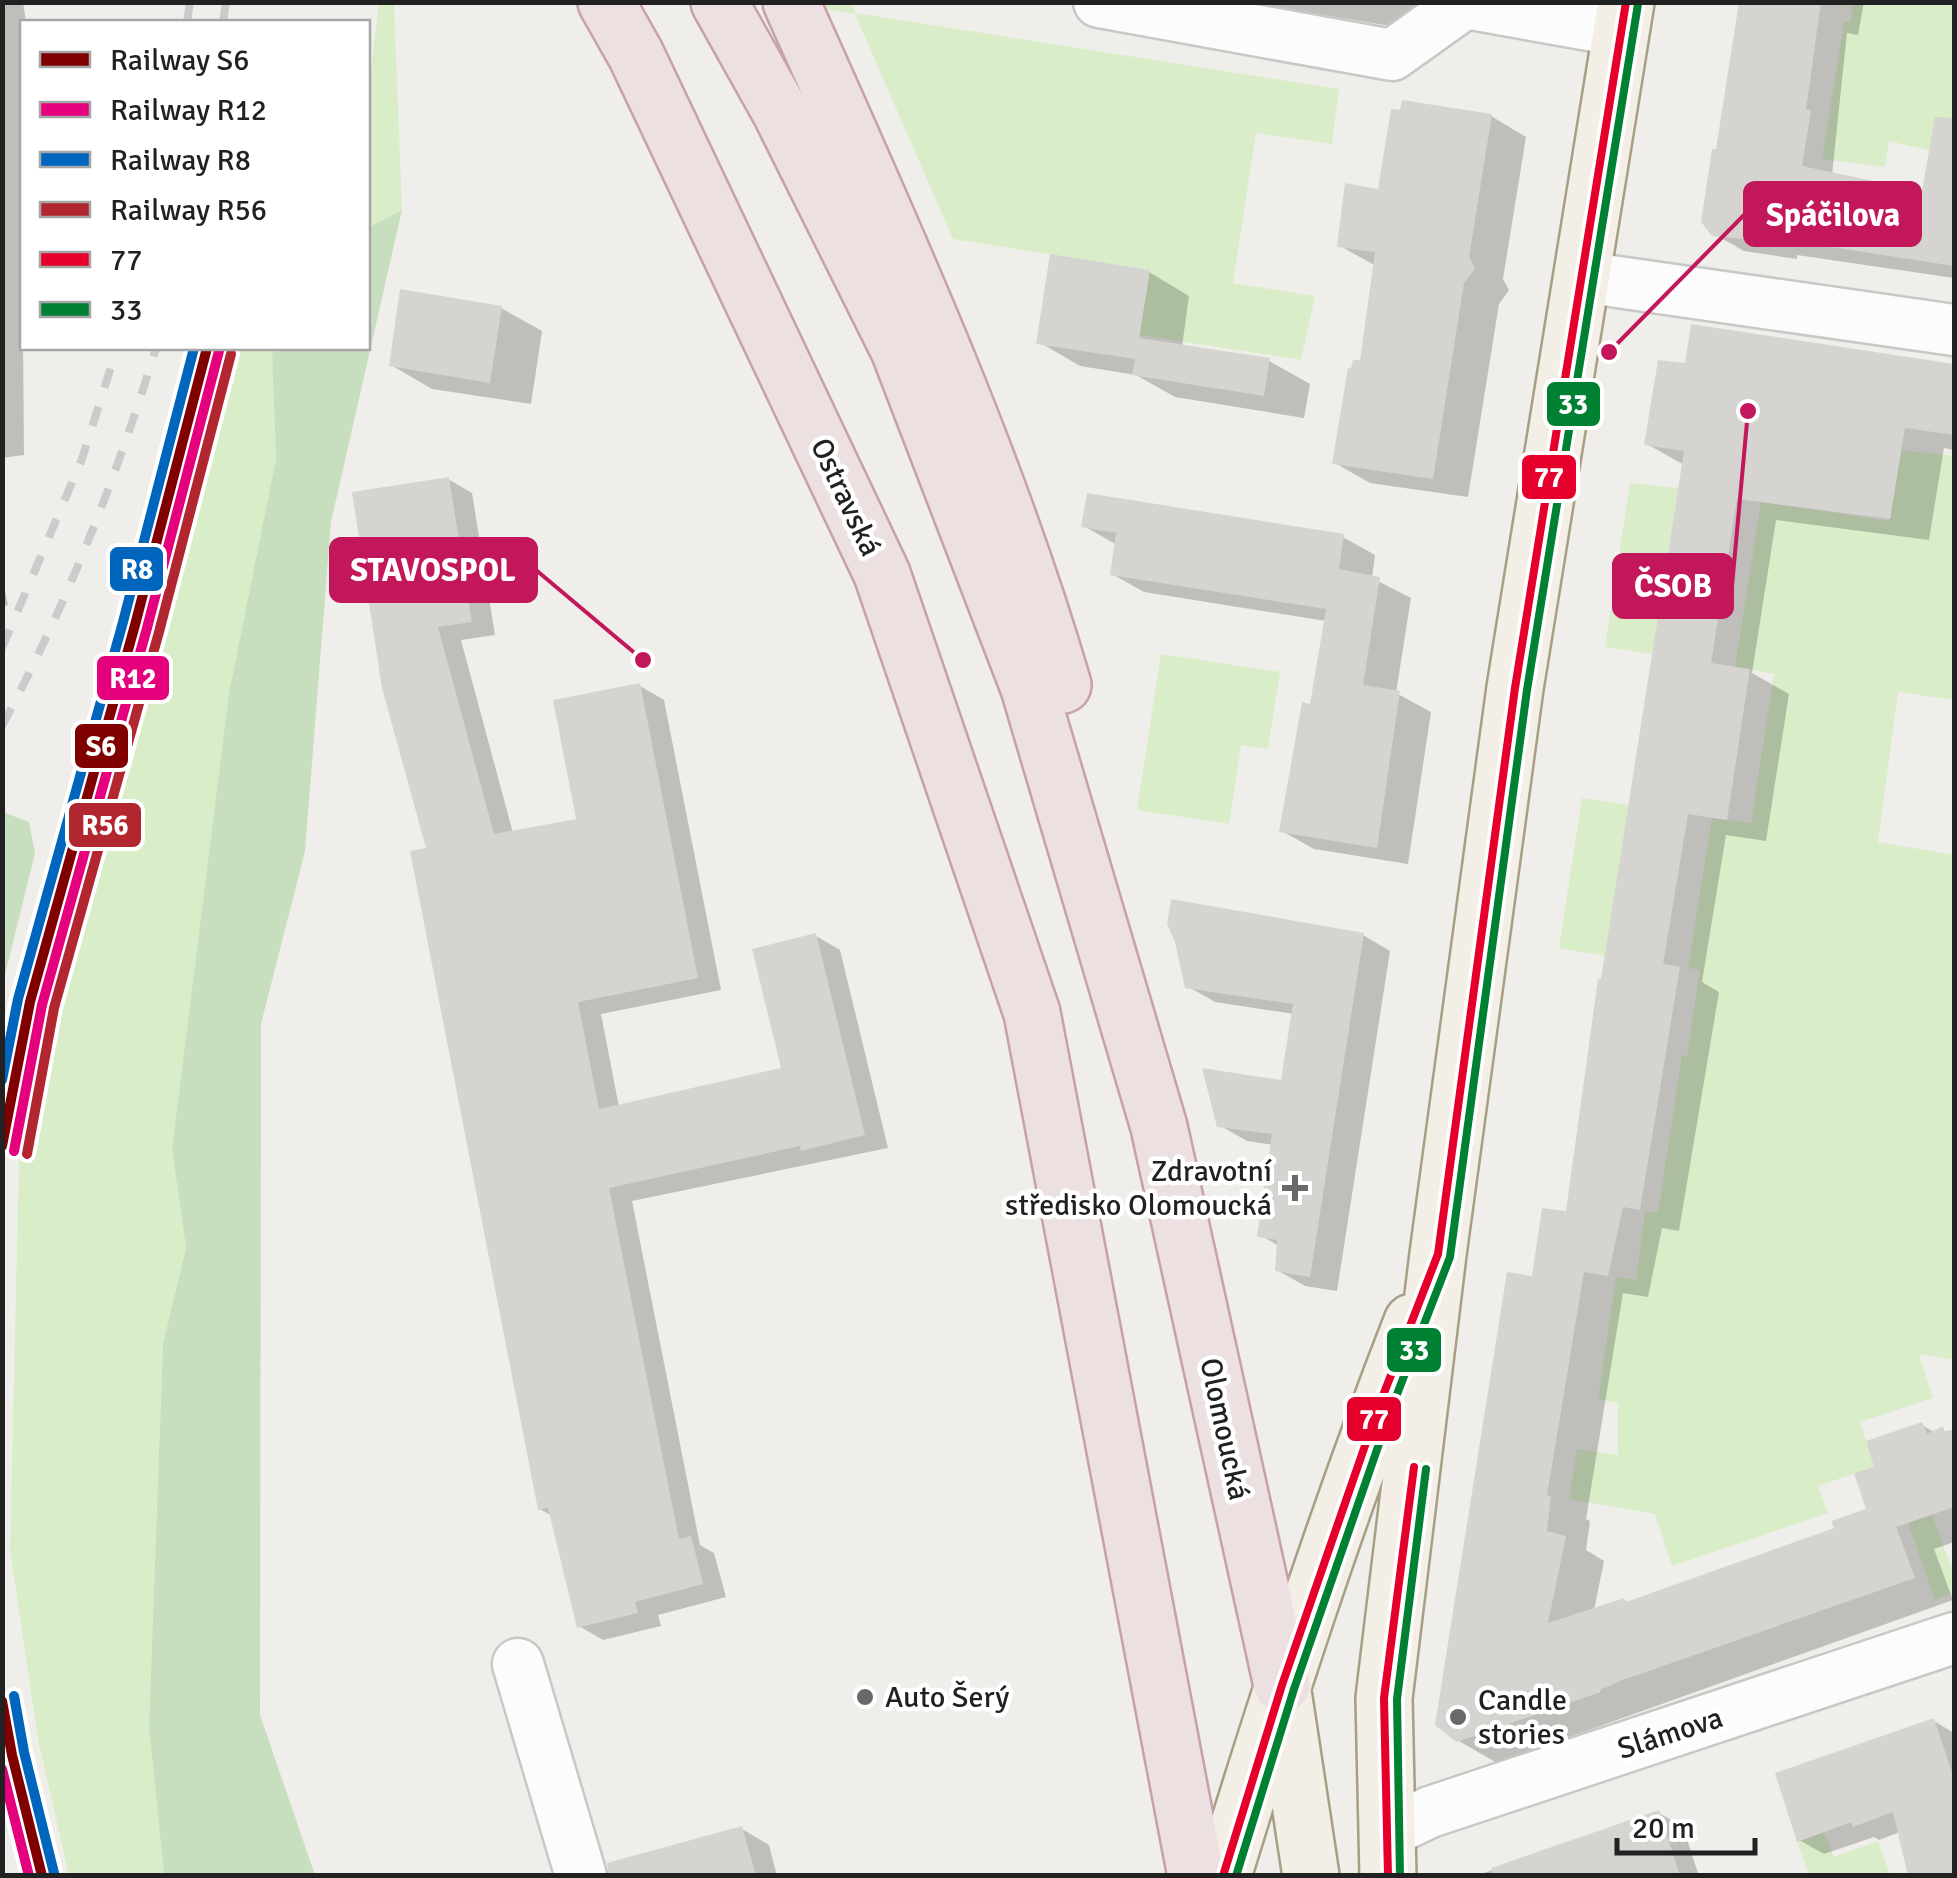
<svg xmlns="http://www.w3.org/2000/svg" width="1957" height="1878" viewBox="0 0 1957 1878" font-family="Signika,sans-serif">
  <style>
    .grass { fill: #d9eec8 }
    .forest { fill: #c7dfbe }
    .shadow { fill: #0003 }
    .building { fill: #d6d4d1 }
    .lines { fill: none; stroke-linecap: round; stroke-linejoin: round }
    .minor-casing { stroke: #c8c8c6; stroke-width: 55 }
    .major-casing { stroke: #a79e86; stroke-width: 60 }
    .highway-casing { stroke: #c7a0a8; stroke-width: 60 }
    .minor { stroke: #fdfcfc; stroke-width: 50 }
    .major { stroke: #f3eee6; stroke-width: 55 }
    .highway { stroke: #ece0e1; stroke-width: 55 }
    .rail { stroke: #cbcbcb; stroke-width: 8; stroke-dasharray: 20 20; stroke-linecap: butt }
    .bus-1-casing { stroke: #fff; stroke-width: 15 }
    .bus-2-casing { stroke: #fff; stroke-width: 15 }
    .bus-1 { stroke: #e4002b; stroke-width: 8 }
    .bus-2 { stroke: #008033; stroke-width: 8 }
    .rail-1-casing { stroke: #fff; stroke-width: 18 }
    .rail-2-casing { stroke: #fff; stroke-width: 18 }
    .rail-3-casing { stroke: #fff; stroke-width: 18 }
    .rail-4-casing { stroke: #fff; stroke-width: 18 }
    .rail-1 { stroke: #800000; stroke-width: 10 }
    .rail-2 { stroke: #e5007d; stroke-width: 10 }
    .rail-3 { stroke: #0065bd; stroke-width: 10 }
    .rail-4 { stroke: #b2272f; stroke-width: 10 }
    .poi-dot { fill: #696967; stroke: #fff; stroke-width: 4 }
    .labels { text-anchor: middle; stroke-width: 9; stroke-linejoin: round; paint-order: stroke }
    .street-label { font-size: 30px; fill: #212121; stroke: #fff }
    .poi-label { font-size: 30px; fill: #212121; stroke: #fff; text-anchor: start }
    .leader { fill: none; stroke: #c2185b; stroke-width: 4 }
    .callout-dot { fill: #c2185b; stroke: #fff; stroke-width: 4 }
    .callout { fill: #c2185b; stroke: #c2185b; stroke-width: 4 }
    .callout-label { font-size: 32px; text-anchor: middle; font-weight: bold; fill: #fff }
    .line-badge { stroke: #fff; stroke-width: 4 }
    .badge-label { font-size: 28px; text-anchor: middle; font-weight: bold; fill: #fff }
  </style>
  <rect width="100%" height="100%" fill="#f0eeea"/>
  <path class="grass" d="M379,3H394L402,210L368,228V78L370,77Z
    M804,3H850L856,13L1339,89L1332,144L1256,133L1233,283L1315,296L1301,360L1140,335L1149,270L953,239L855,14L806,6Z
    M1853,3H1954V175L1946,174L1948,155L1889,141L1885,167L1822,159L1844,22H1850Z
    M231,348H275L272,354L276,459L229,693L172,1149L186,1248L163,1343L149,1727L164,1875L69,1876L38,1739L10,1550L19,1161L55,996L163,628L226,382Z
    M1901,450L1954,456V700L1898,692L1878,842L1954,855V1360L1919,1354L1933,1398L1860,1422L1874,1467L1818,1486L1828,1513L1672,1566L1655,1514L1569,1499L1577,1449L1618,1455V1403L1598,1399L1616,1277L1636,1280L1645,1211L1658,1213L1682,1055L1687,1056L1700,970L1688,968L1712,818L1751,823L1774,674L1735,667L1761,502L1889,521Z
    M1630,483L1678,488L1652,654L1605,647Z
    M1161,654L1280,672L1268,749L1241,745L1229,824L1137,810Z
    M1582,798L1629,805L1605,956L1559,948Z
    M1932,1515L1954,1574V1593L1935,1600L1908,1523Z
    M1824,1832L1834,1857L1878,1841L1890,1875H1809L1797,1842Z"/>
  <path class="forest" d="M402,210L331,522L305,851L261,1024L260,1715L315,1875H164L149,1727L163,1343L186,1248L172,1149L229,693L276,459L272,354L275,348H368V228Z
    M3,812L29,822L35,853L3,983Z"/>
  <path class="shadow" d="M2,2H23L26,22H22L21,96L24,455L2,458Z
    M1244,2H1427L1415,30Z
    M1741,2H1864L1858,35L1847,33L1832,175L1924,194L1926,184L1954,188V278L1797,255V259L1744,251L1714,234L1719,152Z
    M1491,116L1526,137L1503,279L1509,290L1499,304L1468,497L1370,483L1335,463L1363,363L1376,266L1340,246L1380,191Z
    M1149,272L1189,296L1182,347L1269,361L1310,384L1304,418L1175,397L1136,375L1080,366L1039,342Z
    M501,308L542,331L531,404L432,389L391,365Z
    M1693,327L1954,366V450L1944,448L1929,540L1776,520L1752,673L1789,694L1766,841L1726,835L1702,982L1719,992L1679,1231L1662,1228L1648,1297L1623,1293L1586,1519L1590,1521L1586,1550L1604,1561L1594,1610L1623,1600L1629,1603L1837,1530L1869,1511L1877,1469L1922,1425L1935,1433L1954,1430V1542L1934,1549L1953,1600L1497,1763L1457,1740L1534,1279L1568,1214L1684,465L1647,444L1687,366Z
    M448,479L472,493L495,635L461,640L513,833L579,821L640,686L664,700L721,990L601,1014L619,1107L784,1070L816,936L840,950L888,1148L632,1201L700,1545L714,1553L726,1597L658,1615L661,1626L603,1640L579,1626L552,1516L540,1509L429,849L384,687Z
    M1084,526L1343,537L1375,555L1372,578L1411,598L1396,693L1431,712L1408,864L1314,849L1282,831L1312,707L1326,621L1144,592L1112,574L1117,545Z
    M2,577L8,605L2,607Z
    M1363,935L1390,951L1337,1291L1305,1286L1277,1270L1279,1246L1260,1235L1273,1145L1247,1141L1219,1125L1283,1083L1294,1014L1215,1002L1187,986Z
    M1934,1721L1954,1733V1876H1911L1900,1832L1879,1840L1874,1837L1824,1854L1799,1840Z
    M1659,1813L1683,1827L1699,1876H1475Z
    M742,1829L769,1845L777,1876H665Z"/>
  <path class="building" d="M1739,2H1821L1806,110H1811L1802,166L1922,191L1935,117L1954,118V266L1838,248L1712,236L1701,222L1712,149H1716Z
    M1402,100L1492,114L1469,257L1475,269L1464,283L1433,479L1332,464L1348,368H1351L1353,360H1360L1375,252L1337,247L1345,183L1378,189L1391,109L1400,110Z
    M1050,254L1150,270L1139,338L1270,358L1264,396L1132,375L1135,359L1036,344Z
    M400,289L502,306L490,383L389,366Z
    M1691,324L1954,364V435L1905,428L1890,519L1737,499L1711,663L1750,669L1727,820L1688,814L1663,964L1680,967L1640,1210L1623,1207L1608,1276L1584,1272L1547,1495L1551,1496L1547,1531L1566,1536L1548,1623L1624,1598L1626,1602L1834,1528L1831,1521L1866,1509L1854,1473L1874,1467L1866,1441L1922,1422L1927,1434L1943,1426L1945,1433L1954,1429V1507L1896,1527L1915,1578L1620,1681L1600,1690L1601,1692L1456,1742L1435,1725L1507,1272L1532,1276L1542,1208L1566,1211L1598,979H1601L1684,451L1644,445L1658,360L1685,363Z
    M449,477L472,622L438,627L494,834L576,819L553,700L640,683L698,978L578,1002L599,1109L781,1068L752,949L816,933L865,1135L801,1151L800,1146L609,1188L679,1539L691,1536L703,1584L635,1602L638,1613L577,1628L548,1508L538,1510L410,851L426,848L382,688L352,492Z
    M1087,493L1344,534L1339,569L1380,577L1363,685L1400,691L1377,848L1279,832L1302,702L1310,704L1326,609L1110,575L1116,533L1081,527Z
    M1171,899L1364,933L1310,1277L1275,1271L1277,1240L1257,1237L1272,1134L1217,1127L1202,1068L1281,1080L1293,1004L1185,988L1175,942L1167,924Z
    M1934,1718L1954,1779V1876H1908L1893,1812L1853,1827L1851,1822L1797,1842L1775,1773Z
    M1659,1810L1680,1876H1493L1491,1868Z
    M742,1826L756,1876H609L607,1863Z"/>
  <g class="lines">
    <g class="minor-casing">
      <path id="minor" d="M1099,2L1392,55L1465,3L1622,31
        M1583,277L1954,330
        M518,1664L581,1876
        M1388,1832L1430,1812L1954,1638"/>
    </g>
    <g class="major-casing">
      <path id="major" d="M1284,1698L1311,1876
        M1223,1876C1280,1689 1341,1504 1412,1322
        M1388,1876L1384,1698L1438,1254L1515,688L1626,2"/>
    </g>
    <g class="highway-casing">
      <path id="highway" d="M606,2L636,55L882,574L1032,1013L1196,1876
        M719,2L780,111L899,350L1029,688L1159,1127L1282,1685
        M791,2C891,226 994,450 1063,685"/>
    </g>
    <use href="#minor" class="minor"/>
    <use href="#major" class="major"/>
    <use href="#highway" class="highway"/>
    <path class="rail" d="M187,22L190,2
      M223,22L226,2
      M2,648L82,459L117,348
      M2,726C67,604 116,479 156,348"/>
    <g class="bus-1-casing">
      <path id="bus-1" d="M1223,1876L1282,1685L1377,1411L1438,1254L1515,688L1626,2
        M1388,1876L1384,1698L1414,1467"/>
    </g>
    <g class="bus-2-casing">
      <path id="bus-2" d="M1236,1876L1294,1689L1389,1415L1450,1257L1527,690L1638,4
        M1400,1876L1397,1699L1426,1469"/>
    </g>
    <use href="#bus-1" class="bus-1"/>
    <use href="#bus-2" class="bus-2"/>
    <g class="rail-1-casing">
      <path id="rail-1" d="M2,1146L30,1002L135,625L207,348
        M2,1701L12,1755L42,1876"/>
    </g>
    <g class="rail-2-casing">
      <path id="rail-2" d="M14,1151L42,1005L147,628L219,351
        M2,1769L29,1876"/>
    </g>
    <g class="rail-3-casing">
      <path id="rail-3" d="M2,1080L18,999L123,622L194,348
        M14,1696L24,1752L54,1873"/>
    </g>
    <g class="rail-4-casing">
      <path id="rail-4" d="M27,1154L54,1008L159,632L231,354"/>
    </g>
    <use href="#rail-1" class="rail-1"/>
    <use href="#rail-2" class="rail-2"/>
    <use href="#rail-3" class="rail-3"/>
    <use href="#rail-4" class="rail-4"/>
  </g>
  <g class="poi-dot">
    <path d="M1290 1173h10v10h10v10h-10v10h-10v-10h-10v-10h10z"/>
    <circle cx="865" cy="1697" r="10"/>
    <circle cx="1458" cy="1717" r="10"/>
  </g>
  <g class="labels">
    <g class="street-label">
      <text transform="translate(846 497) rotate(65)" y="10">Ostravská</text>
      <text transform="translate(1225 1429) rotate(78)" y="10">Olomoucká</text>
      <text transform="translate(1670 1733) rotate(-18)" y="10">Slámova</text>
    </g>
    <g class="poi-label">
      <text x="1272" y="1181" text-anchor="end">Zdravotní<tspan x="1272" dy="34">středisko Olomoucká</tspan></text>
      <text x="885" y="1707">Auto Šerý</text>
      <text x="1478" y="1710">Candle<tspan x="1478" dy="34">stories</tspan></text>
    </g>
  </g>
  <path class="leader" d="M1609 352L1745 214M643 660L536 570M1748 411L1732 586"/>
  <g class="callout-dot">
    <circle cx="1609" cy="352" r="10"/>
    <circle cx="643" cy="660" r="10"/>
    <circle cx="1748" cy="411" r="10"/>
  </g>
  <g class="callout">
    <rect x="1745" y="183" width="175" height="62" rx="10"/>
    <rect x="331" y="539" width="205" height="62" rx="10"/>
    <rect x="1614" y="555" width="118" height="62" rx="10"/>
  </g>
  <g class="callout-label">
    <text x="1833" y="226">Spáčilova</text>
    <text x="433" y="581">STAVOSPOL</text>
    <text x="1673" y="597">ČSOB</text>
  </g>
  <g class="line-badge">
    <rect x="1545" y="380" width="57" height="48" rx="10" fill="#008033"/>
    <rect x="1520" y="453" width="58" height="48" rx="10" fill="#e4002b"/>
    <rect x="108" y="545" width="57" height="48" rx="10" fill="#0065bd"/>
    <rect x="95" y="654" width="76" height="48" rx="10" fill="#e5007d"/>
    <rect x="73" y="722" width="57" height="48" rx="10" fill="#800000"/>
    <rect x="67" y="801" width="76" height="48" rx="10" fill="#b2272f"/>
    <rect x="1385" y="1326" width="58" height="48" rx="10" fill="#008033"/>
    <rect x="1345" y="1395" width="58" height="48" rx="10" fill="#e4002b"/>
  </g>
  <g class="badge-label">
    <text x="1573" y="414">33</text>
    <text x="1549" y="487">77</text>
    <text x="137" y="579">R8</text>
    <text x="133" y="688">R12</text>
    <text x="101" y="756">S6</text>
    <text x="105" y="835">R56</text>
    <text x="1414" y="1360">33</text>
    <text x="1374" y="1429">77</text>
  </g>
  <rect width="1957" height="1878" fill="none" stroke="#212121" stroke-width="10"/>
  <rect x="20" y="20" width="350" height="330" fill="#ffffff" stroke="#a6a6a6" stroke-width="2.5"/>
  <rect x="40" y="52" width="50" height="15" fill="#800000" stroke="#a6a6a6" stroke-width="2.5"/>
  <text x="110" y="70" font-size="30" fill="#212121">Railway S6</text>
  <rect x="40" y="102" width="50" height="15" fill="#e5007d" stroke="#a6a6a6" stroke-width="2.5"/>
  <text x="110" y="120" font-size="30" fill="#212121">Railway R12</text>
  <rect x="40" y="152" width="50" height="15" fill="#0065bd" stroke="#a6a6a6" stroke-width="2.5"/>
  <text x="110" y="170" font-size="30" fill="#212121">Railway R8</text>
  <rect x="40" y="202" width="50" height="15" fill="#b2272f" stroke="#a6a6a6" stroke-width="2.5"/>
  <text x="110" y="220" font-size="30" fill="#212121">Railway R56</text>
  <rect x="40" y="252" width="50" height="15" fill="#e4002b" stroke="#a6a6a6" stroke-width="2.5"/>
  <text x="110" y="270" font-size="30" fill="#212121">77</text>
  <rect x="40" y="302" width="50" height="15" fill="#008033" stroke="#a6a6a6" stroke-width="2.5"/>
  <text x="110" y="320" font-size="30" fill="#212121">33</text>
  <path d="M1617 1838v15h138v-15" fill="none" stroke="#212121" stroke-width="5"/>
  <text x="1632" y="1838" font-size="30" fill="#212121" stroke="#ffffff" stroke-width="8" paint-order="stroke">20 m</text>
</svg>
